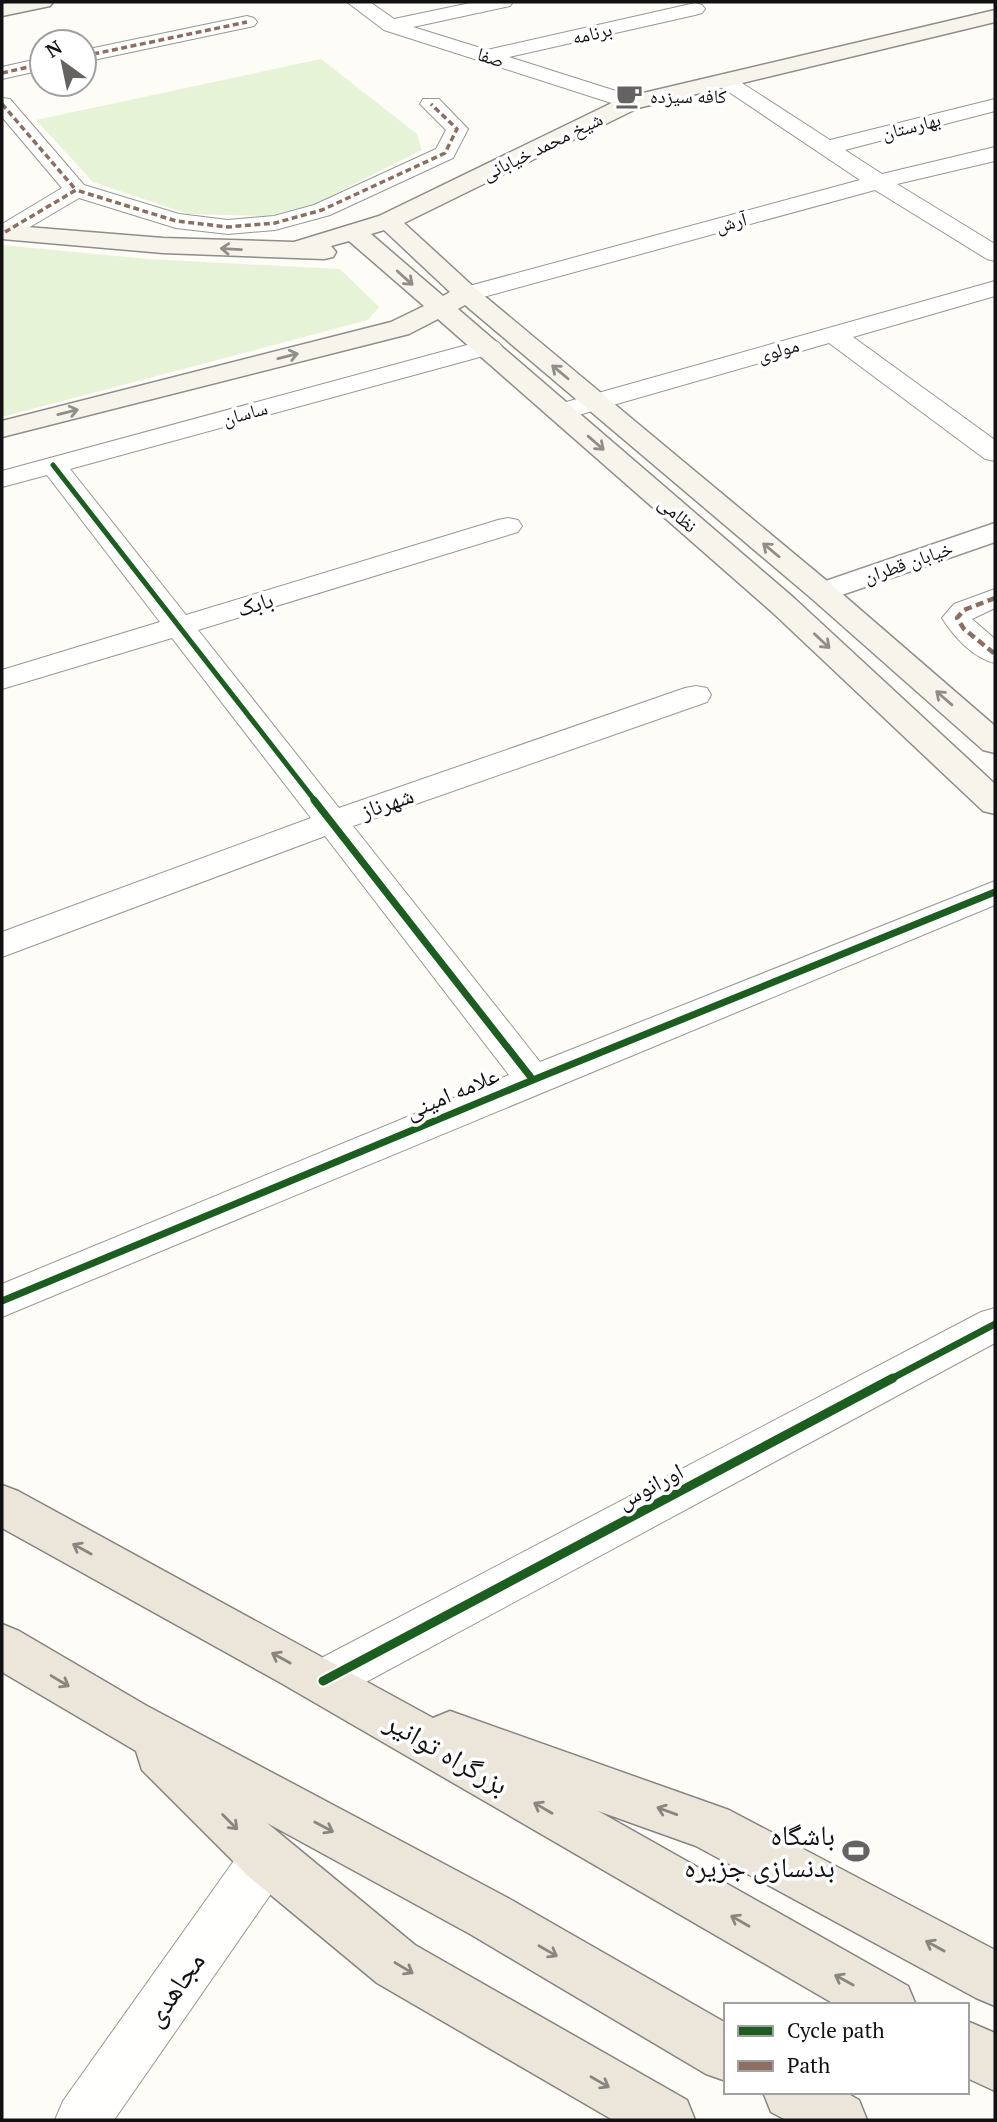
<svg xmlns="http://www.w3.org/2000/svg" width="997" height="2122" viewBox="0 0 997 2122" font-family="'PT Serif','Noto Naskh Arabic',serif">
  <style>
    .green { fill: #e7f3d7 }
    .lines { fill: none; stroke-linecap: round; stroke-linejoin: round }
    .minor-casing { stroke: #979795; stroke-width: 2 }
    .tertiary-casing { stroke: #979795; stroke-width: 3 }
    .secondary-casing { stroke: #8e8d8b; stroke-width: 3 }
    .trunk-casing { stroke: #858482; stroke-width: 3 }
    .minor { fill: #fffffe; fill-rule: evenodd }
    .tertiary { fill: #fffffe; fill-rule: evenodd }
    .secondary { fill: #f6f4eb; fill-rule: evenodd }
    .trunk { fill: #ece5da; fill-rule: evenodd }
    .quiet-far1 { stroke: #8d6e63; stroke-width: 3.5; stroke-dasharray: 6 3.5; stroke-linecap: butt }
    .quiet { stroke: #8d6e63; stroke-width: 4.5; stroke-dasharray: 8 4.5; stroke-linecap: butt }
    .cycleway-far2-casing { stroke: #fff; stroke-width: 9 }
    .cycleway-far1-casing { stroke: #fff; stroke-width: 11 }
    .cycleway-casing { stroke: #fff; stroke-width: 13 }
    .cycleway-far2 { stroke: #1b5e20; stroke-width: 5 }
    .cycleway-far1 { stroke: #1b5e20; stroke-width: 7 }
    .cycleway { stroke: #1b5e20; stroke-width: 9 }
    .oneway { stroke: #8f8e89 }
    .oneway2 { stroke: #898680 }
    .labels { text-anchor: middle; stroke-width: 7; stroke-linejoin: round; paint-order: stroke }
    .far-street-label { font-size: 19px; fill: #111; stroke: #fff }
    .far-poi-label { font-size: 19px; fill: #111; stroke: #fff; text-anchor: start }
    .street-label { font-size: 23px; fill: #111; stroke: #fff }
    .near-street-label { font-size: 28px; fill: #111; stroke: #fff }
    .near-poi-label { font-size: 28px; fill: #111; stroke: #fff; text-anchor: end }
  </style>
  <rect width="100%" height="100%" fill="#fdfcf7"/>
  <path class="green" d="M321,59L417,134L422,150L314,204L267,216L188,214L93,182L36,120Z
    M2,245L148,259L340,269L379,307L368,320L2,417Z"/>
  <g class="lines">
    <g class="minor-casing">
      <path id="minor" d="M347,2H370L394,19L475,2H513L510,6L413,27L487,50L695,3L702,5L705,9L702,13L695,15L509,57L638,98L641,103L638,108L630,109L384,30Z
        M247,16L254,18L257,22L254,26L84,62V50Z
        M42,58V70L2,79V67Z
        M724,74L731,76L830,140L995,99V111L845,150L882,174L995,147V161L897,184L995,244V261L987,259L875,190L476,299L467,301L458,299L455,294L458,289L860,180L717,84L713,80L717,76Z
        M2,98L10,99L84,185L179,214L228,220L274,216L314,205L436,149L446,130L420,104L423,99H439L468,129L453,158L330,215L275,230L228,234L176,228L79,198L13,237L2,238V224L62,188L2,117Z
        M995,281V296L853,337L995,440V461L985,459L829,343L561,420L552,418L548,412L552,406Z
        M489,339L498,342L502,347L498,352L70,469L186,615L498,520L508,518L518,520L522,526L518,532L198,630L339,808L685,688L696,686L707,688L711,695L707,702L353,826L540,1062L995,881V905L2,1317V1284L509,1075L325,836L2,957V932L311,818L172,638L2,689V670L160,622L47,475L2,487V471Z
        M995,589V608L972,619L995,639V663C973,658 954,637 942,618L954,604Z
        M995,1308V1343L340,1696L323,1702L306,1696L300,1681L306,1666L981,1312Z
        M266,1834L284,1841L291,1858L284,1875L114,2120H55L63,2101L248,1841Z"/>
    </g>
    <g class="tertiary-casing">
      <path id="tertiary" d="M995,523V542L833,598L822,601L811,598L807,592L811,586Z"/>
    </g>
    <g class="secondary-casing">
      <path id="secondary" d="M12,2H53L50,6L2,16V4Z
        M995,10V22L638,108L404,223L476,289L833,586L995,726V753L983,750L811,598L465,305L458,309L794,598L995,784V814L983,811L772,612L438,319L409,334L2,437V421L391,322L424,306L349,241L331,246L336,252L333,257L324,259L163,253L2,239V225L163,238L294,242L379,216L622,98ZM384,230L450,292L443,296L371,234Z"/>
    </g>
    <g class="trunk-casing">
      <path id="trunk" d="M2,1485L18,1491L433,1718L450,1711L729,1810L995,1950V2006L976,1998L696,1846L598,1811L908,1986L916,2005H836L281,1683L2,1528Z
        M2,1624L19,1631L147,1706L508,1898L726,2023V2081L706,2074L470,1934L267,1823L415,1945L687,2100L695,2120H613L377,1983L248,1876L142,1770L136,1751L2,1672Z
        M967,2021L995,2033V2091L967,2078Z
        M763,2092H845L859,2100L867,2120H786L771,2112Z"/>
    </g>
    <use href="#minor" class="minor"/>
    <use href="#tertiary" class="tertiary"/>
    <use href="#secondary" class="secondary"/>
    <use href="#trunk" class="trunk"/>
    <path class="quiet-far1" d="M84,56L247,22
      M2,73L42,64
      M2,104L76,190
      M5,232L76,190L176,221L228,227L275,223L322,210L445,153L457,129L431,104"/>
    <path class="quiet" d="M995,598L964,610L957,618L964,629L995,654"/>
    <g class="cycleway-far2-casing">
      <path id="cycleway-far2" d="M53,465L316,802"/>
    </g>
    <g class="cycleway-far1-casing">
      <path id="cycleway-far1" d="M314,800L533,1080
        M2,1301L533,1080L995,892
        M889,1380L995,1324"/>
    </g>
    <g class="cycleway-casing">
      <path id="cycleway" d="M323,1681L893,1378"/>
    </g>
    <use href="#cycleway-far2" class="cycleway-far2"/>
    <use href="#cycleway-far1" class="cycleway-far1"/>
    <use href="#cycleway" class="cycleway"/>
  </g>
  <defs><path id="oneway-shaft" d="M-6 0H5M1.5-3L5.5 0L1.5 3" fill="none" stroke-width="1.6" stroke-linecap="round" stroke-linejoin="round" transform="scale(1.75)"/></defs>
  <g class="oneway">
    <use href="#oneway-shaft" transform="translate(231 249) rotate(-177)"/>
    <use href="#oneway-shaft" transform="translate(405 278) rotate(42)"/>
    <use href="#oneway-shaft" transform="translate(288 356) rotate(-14)"/>
    <use href="#oneway-shaft" transform="translate(560 372) rotate(-140)"/>
    <use href="#oneway-shaft" transform="translate(68 412) rotate(-14)"/>
    <use href="#oneway-shaft" transform="translate(596 443) rotate(41)"/>
    <use href="#oneway-shaft" transform="translate(771 550) rotate(-140)"/>
    <use href="#oneway-shaft" transform="translate(822 641) rotate(43)"/>
    <use href="#oneway-shaft" transform="translate(944 698) rotate(-139)"/>
  </g>
  <g class="oneway2">
    <use href="#oneway-shaft" transform="translate(82 1549) rotate(-151)"/>
    <use href="#oneway-shaft" transform="translate(281 1658) rotate(-151)"/>
    <use href="#oneway-shaft" transform="translate(60 1681) rotate(31)"/>
    <use href="#oneway-shaft" transform="translate(543 1808) rotate(-150)"/>
    <use href="#oneway-shaft" transform="translate(667 1811) rotate(-160)"/>
    <use href="#oneway-shaft" transform="translate(230 1822) rotate(45)"/>
    <use href="#oneway-shaft" transform="translate(324 1827) rotate(28)"/>
    <use href="#oneway-shaft" transform="translate(740 1921) rotate(-150)"/>
    <use href="#oneway-shaft" transform="translate(935 1946) rotate(-151)"/>
    <use href="#oneway-shaft" transform="translate(548 1951) rotate(30)"/>
    <use href="#oneway-shaft" transform="translate(404 1968) rotate(31)"/>
    <use href="#oneway-shaft" transform="translate(844 1980) rotate(-151)"/>
    <use href="#oneway-shaft" transform="translate(600 2082) rotate(30)"/>
  </g>
  <defs>
    <g id="cafe-bare" transform="scale(2.1)"><path d="M-5.5-4.5H6V0H3Q3 3.5 0 3.5H-2.5Q-5.5 3.5-5.5 0ZM3-3.2v2h1.7v-2ZM-6 4.5H4V6H-6Z" fill="#646362" stroke="#fff" stroke-width="2.5" paint-order="stroke"/></g>
    <g id="stadium-bare" transform="scale(2.1)"><path d="M0-5a6.5 5 0 1 0 0 10a6.5 5 0 1 0 0-10ZM-3.5-1.8h7v3.6h-7Z" fill="#646362" stroke="#fff" stroke-width="2.5" paint-order="stroke"/></g>
  </defs>
  <g fill-rule="evenodd">
    <use href="#cafe-bare" x="629" y="96"/>
    <use href="#stadium-bare" x="856" y="1851"/>
  </g>
  <g class="labels">
    <g class="far-street-label">
      <text transform="translate(592 33) rotate(-13)" y="7">برنامه</text>
      <text transform="translate(491 57) rotate(18)" y="7">صفا</text>
      <text transform="translate(911 126) rotate(-14)" y="7">بهارستان</text>
      <text transform="translate(542 146) rotate(-26)" y="7">شیخ محمد خیابانی</text>
      <text transform="translate(731 222) rotate(-15)" y="7">آرش</text>
      <text transform="translate(778 350) rotate(-16)" y="7">مولوی</text>
      <text transform="translate(245 413) rotate(-15)" y="7">ساسان</text>
      <text transform="translate(678 514) rotate(41)" y="7">نظامی</text>
      <text transform="translate(908 562) rotate(-19)" y="7">خیابان قطران</text>
    </g>
    <g class="far-poi-label">
      <text x="650" y="103">کافه سیزده</text>
    </g>
    <g class="street-label">
      <text transform="translate(255 604) rotate(-17)" y="8">بابک</text>
      <text transform="translate(387 803) rotate(-19)" y="8">شهرناز</text>
      <text transform="translate(452 1093) rotate(-23)" y="8">علامه امینی</text>
      <text transform="translate(650 1486) rotate(-28)" y="8">اورانوس</text>
    </g>
    <g class="near-street-label">
      <text transform="translate(447 1753) rotate(30)" y="10">بزرگراه توانیر</text>
      <text transform="translate(174 1989) rotate(-55)" y="10">مجاهدی</text>
    </g>
    <g class="near-poi-label">
      <text x="835" y="1845">باشگاه<tspan x="835" dy="32">بدنسازی جزیره</tspan></text>
    </g>
  </g>
  <rect width="997" height="2122" fill="none" stroke="#111111" stroke-width="7"/>
  <rect x="724" y="2003" width="245" height="91" fill="#ffffff" stroke="#a0a0a0" stroke-width="2"/>
  <rect x="738" y="2026" width="35" height="10" fill="#1b5e20" stroke="#a0a0a0" stroke-width="2"/>
  <text x="787" y="2038" font-size="21" fill="#111111">Cycle path</text>
  <rect x="738" y="2061" width="35" height="10" fill="#8d6e63" stroke="#a0a0a0" stroke-width="2"/>
  <text x="787" y="2073" font-size="21" fill="#111111">Path</text>
  <g transform="translate(63 63) rotate(327)"><circle r="33" fill="#ffffff" stroke="#a0a0a0" stroke-width="2"/>
  <path d="M0-5L12 26L0 18L-12 26Z" fill="#646362"/>
  <text y="-10" font-size="19" font-weight="bold" text-anchor="middle" fill="#111111">N</text>
  </g>
</svg>
